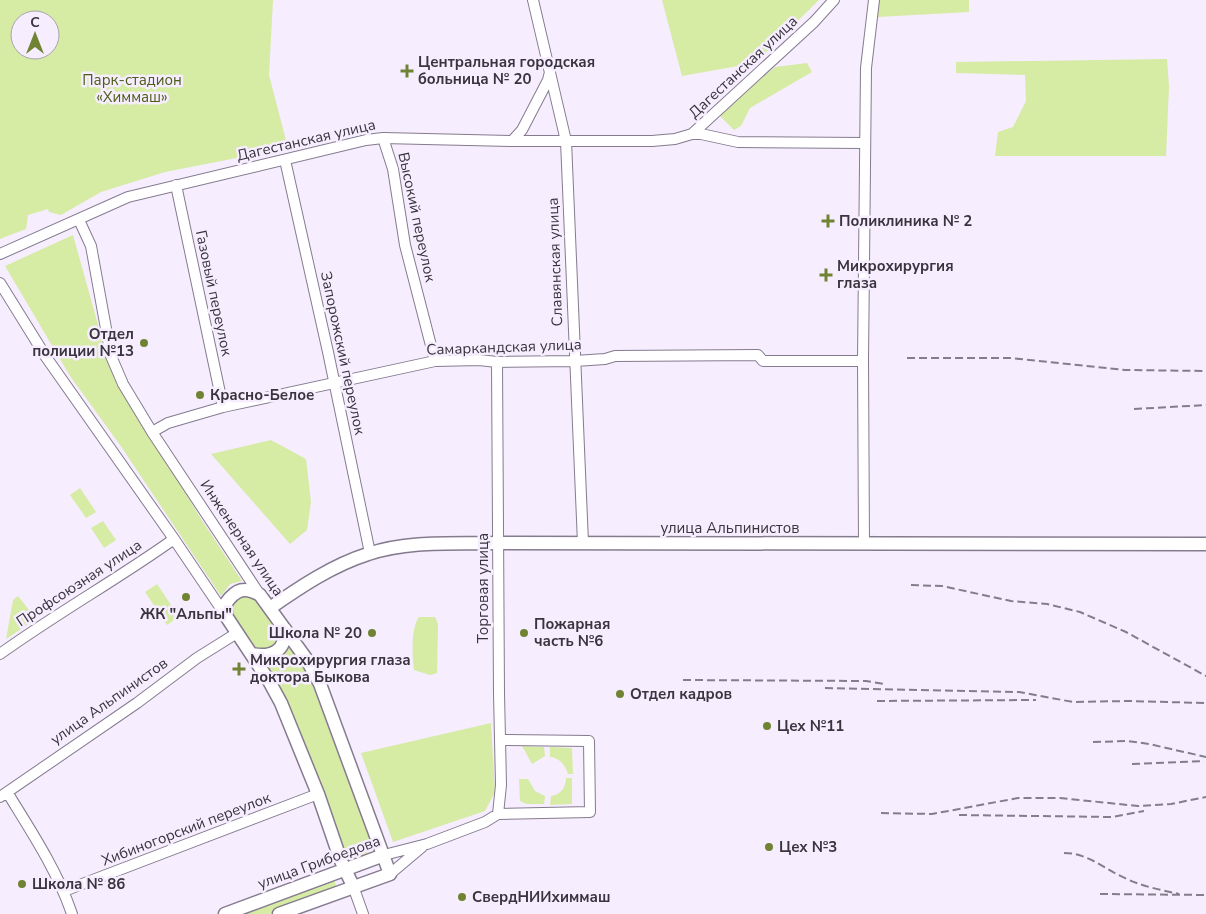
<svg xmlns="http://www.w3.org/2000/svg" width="1206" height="914" viewBox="0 0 1206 914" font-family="'Nunito Sans',sans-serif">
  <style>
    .green { fill: #d6eba4; fill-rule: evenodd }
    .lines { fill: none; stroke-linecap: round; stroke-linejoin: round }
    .minor-casing { stroke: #857b8f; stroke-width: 12 }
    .major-casing { stroke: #857b8f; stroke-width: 15 }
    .minor { stroke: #fff; stroke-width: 10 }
    .major { stroke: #fff; stroke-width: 12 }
    .rail { stroke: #847e8a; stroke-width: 2; stroke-dasharray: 8 4; stroke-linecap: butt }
    .poi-dot { fill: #6f8333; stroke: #f6edff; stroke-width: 2 }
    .labels { text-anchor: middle; stroke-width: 5; stroke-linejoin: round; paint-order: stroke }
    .poi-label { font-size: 15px; font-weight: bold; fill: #39343d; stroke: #f6edff; text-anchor: start }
    .street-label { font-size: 15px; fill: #39343d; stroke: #f6edff }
    .park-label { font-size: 15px; fill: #4e5d19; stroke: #f6edff }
  </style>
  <rect width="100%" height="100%" fill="#f6edff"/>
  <path class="green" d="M0,0H273L269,75L288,148L165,172L101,192L61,215L49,212L48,209L28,215L26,229L0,239ZM20,20H50V50H20Z
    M662,0H819L755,63L682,76Z
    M878,0H969V12L878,17Z
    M1167,59L1169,87L1166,156H995L998,132L1013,127L1026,101L1025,75L956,73V62Z
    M807,63L812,72L750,108L741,126L734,130L720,116L753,85L775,67Z
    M73,235L109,364L201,519L242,581L230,584L221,596L120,445L70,376L5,266Z
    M271,440L306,459L311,502L307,530L290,544L211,454Z
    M80,488L96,512L86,518L70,495Z
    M103,521L116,540L104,548L91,528Z
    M157,584L175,611L173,621L167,625L145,592Z
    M18,596L36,619L6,639L13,600Z
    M253,596C263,610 284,628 276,646L258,653L228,613L236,597Z
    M419,617H435L438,624L437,673L430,675L414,670C412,657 411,627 419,617Z
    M287,645L301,664L313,686L371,842V849L367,856L355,861L344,855L262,661Z
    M491,723L495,792L485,811L393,842L361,753Z
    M522,746L544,747L545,756L532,764Z
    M550,747L572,748L573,774H568C565,765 560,758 550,757Z
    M566,778H572V804L550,805L551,796C560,795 566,788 566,778Z
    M519,779H528L535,791L545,796L544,804H526L520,801Z
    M334,879L337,889L269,914H239Z"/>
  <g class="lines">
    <g class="minor-casing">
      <path id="minor" d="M533,0L566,141L583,543
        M692,134L814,22L834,0
        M383,138L393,169L405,245L435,361
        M512,141L522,130L548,80L550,72
        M285,160L328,352L370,553
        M176,185L223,407
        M79,220L91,246L111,356L123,384L152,432L260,595
        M0,254L128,197L366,140L383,138L512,141H652L675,139L692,134H701L738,142L864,143
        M0,283L46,357L174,539L226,616
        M497,362L499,693L501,785L498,814
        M152,432L168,423L223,407L435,361L479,360L497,362L575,361L605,359L615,356L758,355L763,361H863
        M864,544L863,361L866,68L874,0
        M0,654C57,613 118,579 174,539
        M7,792C31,831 57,870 72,914
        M0,797L137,703L197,658L237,633
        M384,855L427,844L485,822L498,814L590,812L589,741L500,740
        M390,874L422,847
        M353,886L363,914
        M64,891L318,794"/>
    </g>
    <g class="major-casing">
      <path id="major" d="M270,608C300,587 333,565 368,554C409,540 456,544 498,543L1206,544
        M252,654C272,658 286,651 285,629
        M225,914L384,855
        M279,914L390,874L320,684L307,660L260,595C245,586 236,589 226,603V616L269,681L281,703L318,794L341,861L353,886"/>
    </g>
    <use href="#minor" class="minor"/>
    <use href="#major" class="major"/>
    <path class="rail" d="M907,358H1010L1125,370L1206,371
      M1134,409L1206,405
      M911,585L942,586L1011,601L1047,604L1080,612L1126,632L1206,676
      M683,680L866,681L885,684
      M825,688L1019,692L1073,702L1128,701L1206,703
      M877,701L1036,700
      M1093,742L1128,741L1149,744L1206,757
      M1132,764L1204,761
      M881,813L932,814L1018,798H1060L1138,806L1171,804L1206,797
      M959,815L1112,817L1144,811
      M1064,853C1089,853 1105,870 1127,879C1144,887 1162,890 1179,894
      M1100,894L1206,895"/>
  </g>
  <g class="poi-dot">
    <path d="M404.5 63.5h5v5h5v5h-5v5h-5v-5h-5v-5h5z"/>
    <path d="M825.5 213.5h5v5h5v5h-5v5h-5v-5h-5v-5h5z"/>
    <path d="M823.5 267.5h5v5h5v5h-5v5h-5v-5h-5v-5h5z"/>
    <circle cx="144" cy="343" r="5"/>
    <circle cx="200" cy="395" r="5"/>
    <circle cx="186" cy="597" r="5"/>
    <circle cx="372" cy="633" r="5"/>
    <circle cx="524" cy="633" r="5"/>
    <path d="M236.5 661.5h5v5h5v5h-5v5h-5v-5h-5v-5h5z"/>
    <circle cx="620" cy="694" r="5"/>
    <circle cx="767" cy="726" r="5"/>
    <circle cx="769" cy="847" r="5"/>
    <circle cx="22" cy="884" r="5"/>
    <circle cx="462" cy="897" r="5"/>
  </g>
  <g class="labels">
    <g class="poi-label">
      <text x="418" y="67">Центральная городская<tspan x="418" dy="17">больница № 20</tspan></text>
      <text x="839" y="226">Поликлиника № 2</text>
      <text x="837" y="271">Микрохирургия<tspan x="837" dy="17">глаза</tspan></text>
      <text x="134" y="339" text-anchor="end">Отдел<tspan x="134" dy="17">полиции №13</tspan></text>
      <text x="210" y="400">Красно-Белое</text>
      <text x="186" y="619" text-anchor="middle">ЖК "Альпы"</text>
      <text x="534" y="629">Пожарная<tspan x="534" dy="17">часть №6</tspan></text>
      <text x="362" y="638" text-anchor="end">Школа № 20</text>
      <text x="250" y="665">Микрохирургия глаза<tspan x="250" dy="17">доктора Быкова</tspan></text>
      <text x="630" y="699">Отдел кадров</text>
      <text x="777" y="731">Цех №11</text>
      <text x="779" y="852">Цех №3</text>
      <text x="32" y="889">Школа № 86</text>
      <text x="472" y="902">СвердНИИхиммаш</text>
    </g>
    <g class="street-label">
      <text transform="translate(743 67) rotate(-43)" y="5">Дагестанская улица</text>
      <text transform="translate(306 140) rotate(-13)" y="5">Дагестанская улица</text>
      <text transform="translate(417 217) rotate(78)" y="5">Высокий переулок</text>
      <text transform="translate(555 262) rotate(-92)" y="5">Славянская улица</text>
      <text transform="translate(214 293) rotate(78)" y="5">Газовый переулок</text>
      <text transform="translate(504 347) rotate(-2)" y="5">Самаркандская улица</text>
      <text transform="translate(343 353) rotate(78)" y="5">Запорожский переулок</text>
      <text x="730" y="533">улица Альпинистов</text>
      <text transform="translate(242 538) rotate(56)" y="5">Инженерная улица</text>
      <text transform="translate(79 583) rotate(-33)" y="5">Профсоюзная улица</text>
      <text transform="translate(483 588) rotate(-90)" y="5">Торговая улица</text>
      <text transform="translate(109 701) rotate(-35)" y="5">улица Альпинистов</text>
      <text transform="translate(186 829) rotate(-21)" y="5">Хибиногорский переулок</text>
      <text transform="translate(319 862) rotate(-20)" y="5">улица Грибоедова</text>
    </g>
    <g class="park-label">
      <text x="132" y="85">Парк-стадион<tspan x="132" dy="17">«Химмаш»</tspan></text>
    </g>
  </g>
  <g transform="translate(35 35)"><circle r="24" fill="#f6edff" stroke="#aaa3b1"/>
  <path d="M0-4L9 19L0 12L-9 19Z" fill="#6f8333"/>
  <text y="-8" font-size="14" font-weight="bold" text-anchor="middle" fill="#39343d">С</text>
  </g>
</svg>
